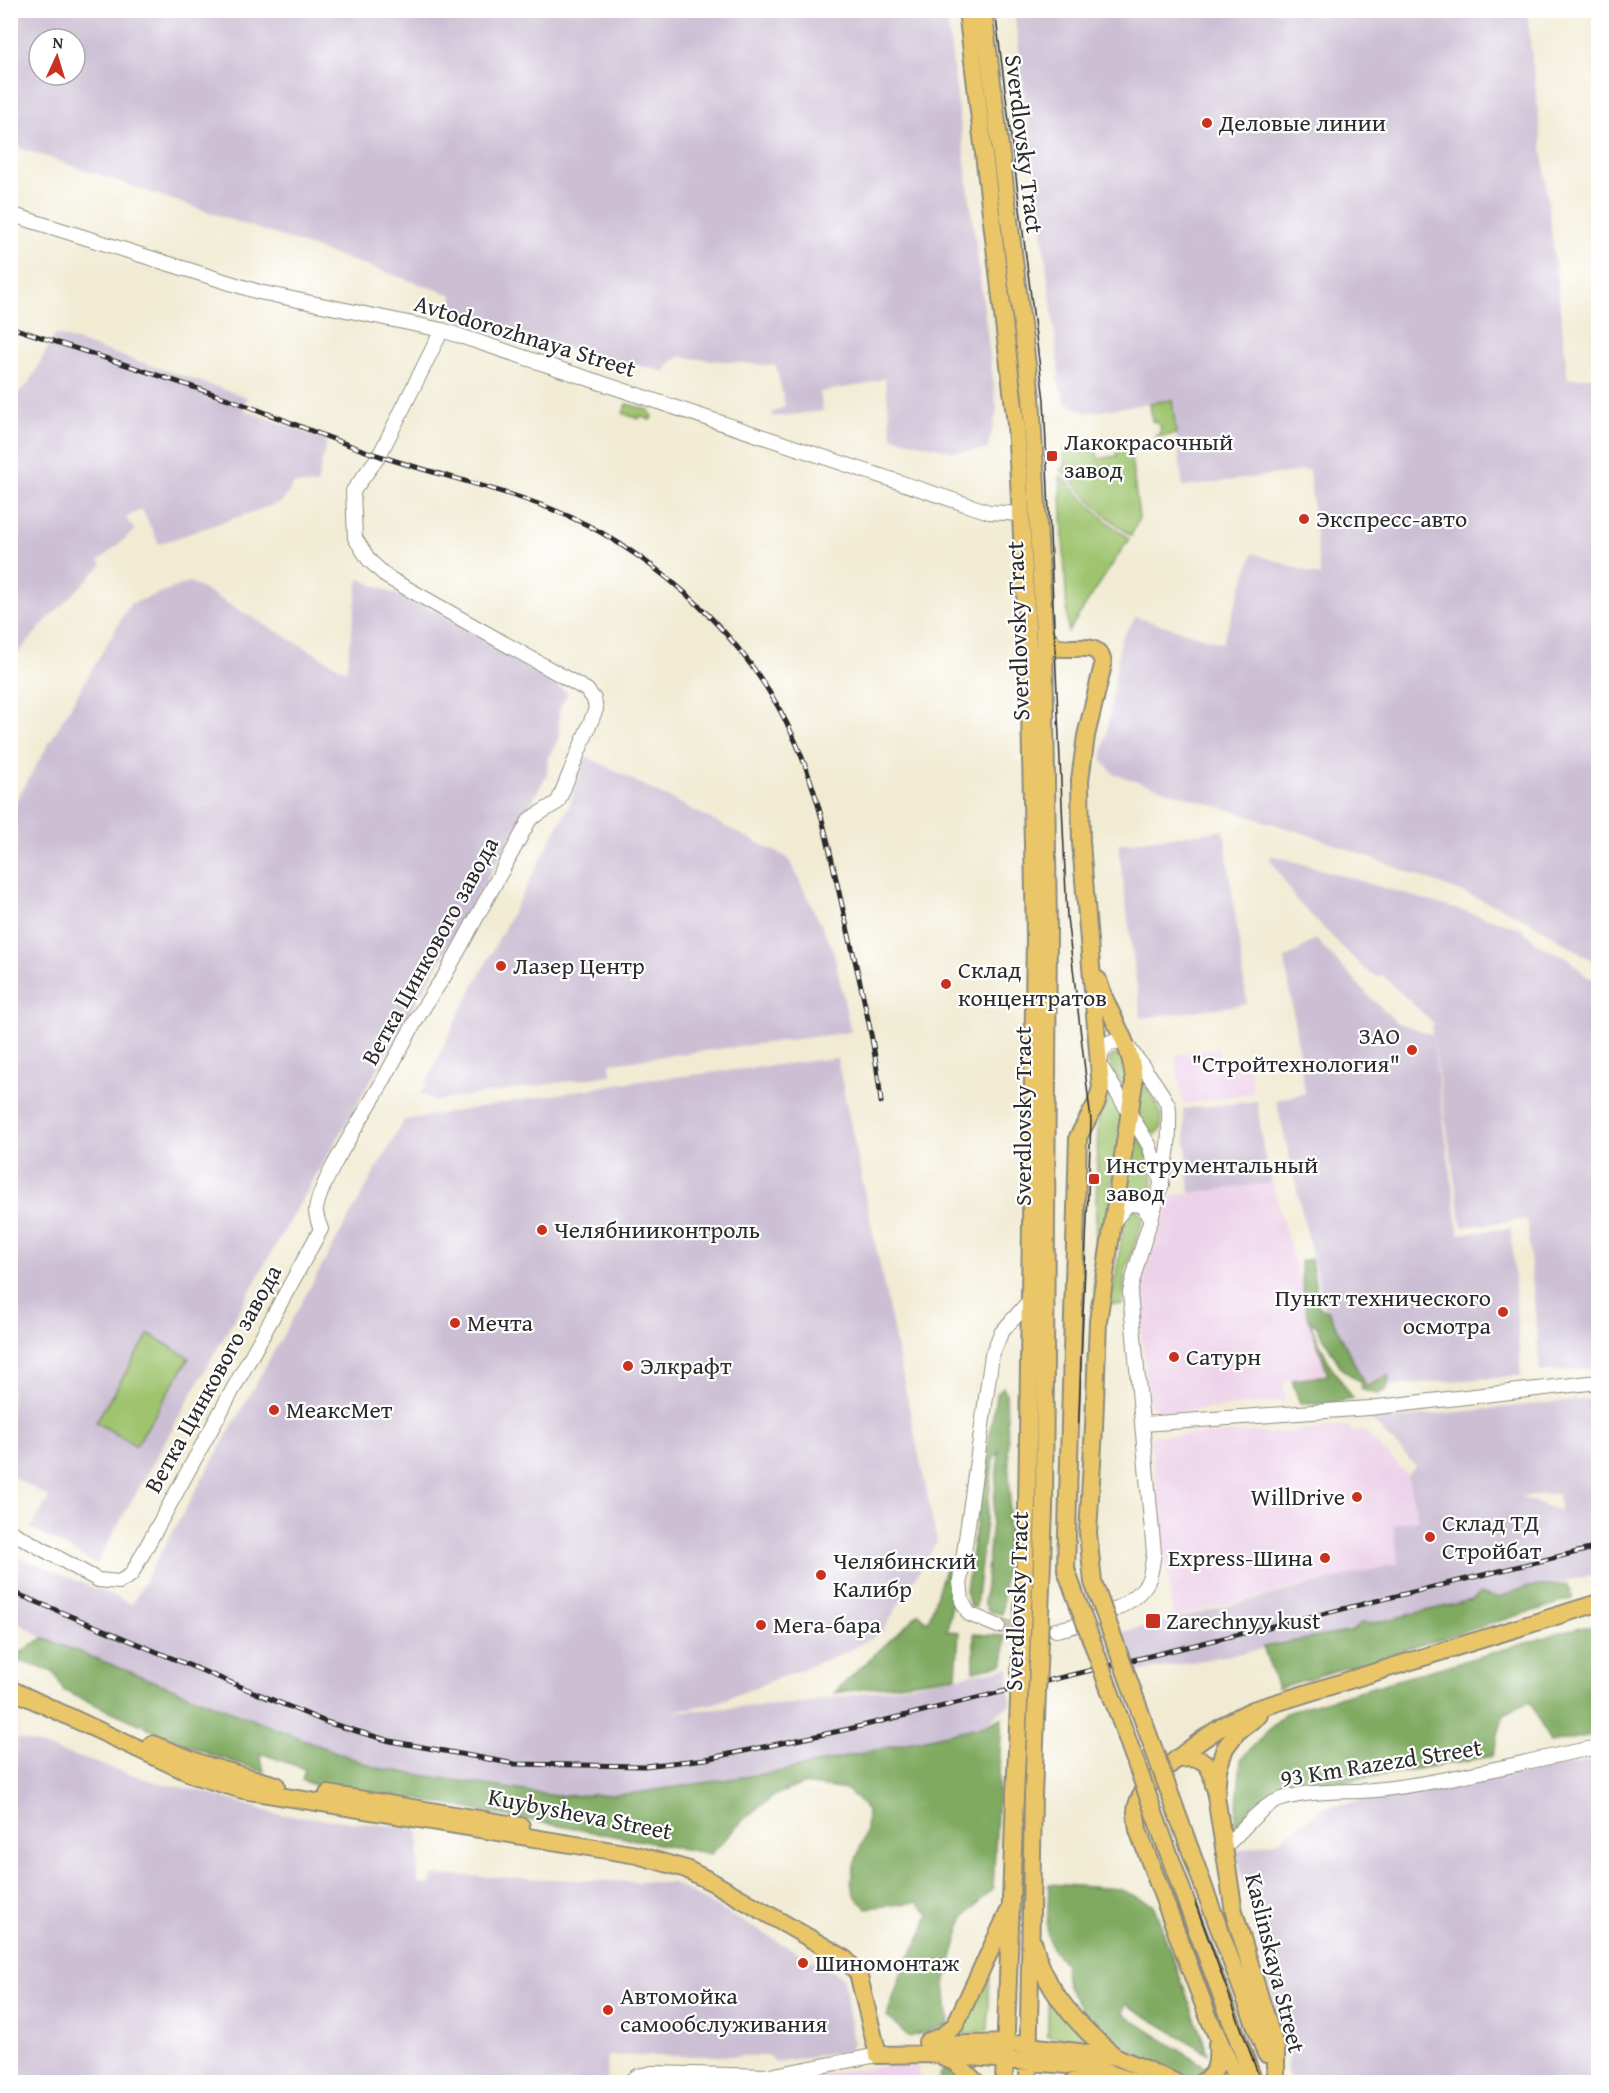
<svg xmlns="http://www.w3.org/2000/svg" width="1609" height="2093" viewBox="0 0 1609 2093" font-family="'Gentium Book Plus',serif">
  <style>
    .built { fill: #edd1e9 }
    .industrial { fill: #ccbfd4; fill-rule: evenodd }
    .green { fill: #9fc46e; stroke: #65784c; stroke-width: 1.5 }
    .forest { fill: #7faa61; stroke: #556a46; stroke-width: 1.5 }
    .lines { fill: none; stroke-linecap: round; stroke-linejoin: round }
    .minor-tunnel { stroke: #c9c5b1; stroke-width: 14; stroke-dasharray: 14 7; stroke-linecap: butt }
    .minor-casing { stroke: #8e8b7f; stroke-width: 16 }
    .major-casing { stroke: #8e8b7f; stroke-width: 20 }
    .minor { stroke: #fff; stroke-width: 14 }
    .major { stroke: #eac669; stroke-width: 16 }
    .tram { stroke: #2b2b2b; stroke-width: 1.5 }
    .rail-casing { stroke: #2b2b2b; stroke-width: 5 }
    .rail { stroke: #fff; stroke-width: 3; stroke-dasharray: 9; stroke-linecap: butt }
    .major-bridge-casing { stroke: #8e8b7f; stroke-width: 20; stroke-linecap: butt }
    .major-bridge { stroke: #eac669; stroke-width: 16 }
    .poi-dot { fill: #c8321e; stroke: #fff; stroke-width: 2 }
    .labels { text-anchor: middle; stroke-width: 4.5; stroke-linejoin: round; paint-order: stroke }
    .poi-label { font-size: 24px; fill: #2b2b2b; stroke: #fff; text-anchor: start }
    .street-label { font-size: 24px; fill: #2b2b2b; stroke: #fff }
  </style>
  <rect width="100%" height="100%" fill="#fff"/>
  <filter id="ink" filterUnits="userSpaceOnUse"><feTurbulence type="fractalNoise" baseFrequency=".0167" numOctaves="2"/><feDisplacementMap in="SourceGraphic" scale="12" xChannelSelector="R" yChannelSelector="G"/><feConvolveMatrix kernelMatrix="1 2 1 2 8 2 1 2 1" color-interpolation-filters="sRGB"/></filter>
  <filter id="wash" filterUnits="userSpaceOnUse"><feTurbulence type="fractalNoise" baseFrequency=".008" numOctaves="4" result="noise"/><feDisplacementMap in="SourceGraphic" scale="24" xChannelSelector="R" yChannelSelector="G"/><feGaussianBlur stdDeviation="1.35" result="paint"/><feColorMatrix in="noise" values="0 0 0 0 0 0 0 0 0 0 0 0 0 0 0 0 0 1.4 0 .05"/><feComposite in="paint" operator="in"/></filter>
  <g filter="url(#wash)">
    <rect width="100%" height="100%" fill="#f1ebd3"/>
    <path class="built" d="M1218,1048L1220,1060L1248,1056L1253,1093L1183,1104L1175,1055Z
      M1272,1183L1326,1374L1284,1381L1285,1401L1167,1413L1150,1405L1137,1298L1172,1195Z
      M1351,1426V1432L1365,1431L1407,1475L1418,1520L1399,1563L1173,1617L1150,1436L1258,1432L1269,1434Z
      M11,1714L19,1717L11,1802Z
      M894,2065L919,2067L918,2082H705L787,2078Z"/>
    <path class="industrial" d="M11,10L946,11L997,411L987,450L956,452L892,437L885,378L868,384L820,392L823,411L772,417V413L785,406L776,366L679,357L670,363L665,372L499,331L453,316L452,295L11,145ZM39,39H75V75H39Z
      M1014,11H1527L1568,379L1598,376V964L1531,922L1495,905L1318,838L1114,774L1102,761L1121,639L1136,617L1222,643L1253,553L1320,576L1309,470L1183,487L1172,400L1086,413L1065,402L1057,378L1059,377L1055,334Z
      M55,334L247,397L244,410L327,440L317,485L294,484L282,502L159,544L142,509L126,518L135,530L99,561L102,565L48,619L11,661V399L29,383Z
      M359,579L440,613L568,693L559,710V739L548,757L547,775L265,1264L96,1564L31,1528L49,1497L11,1476V809L130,604L190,582L346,671Z
      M586,756L788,858L833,949L851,1032L610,1063L611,1075L435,1101L421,1094L459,1014L571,802Z
      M1224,830L1247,1004L1141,1018L1118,844Z
      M1272,855L1521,928L1539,945L1571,960L1586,976L1598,981V1368L1540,1372L1527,1219L1462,1227L1431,1026L1435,1025L1382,975L1377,977L1364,969L1296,900L1270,859Z
      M1316,939L1370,997L1396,1022L1432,1035L1459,1234L1511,1228L1521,1376L1368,1387L1327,1319L1276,1100L1305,1093L1285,959Z
      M837,1058L937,1542L882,1632L849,1651L715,1703L670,1712L804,1703L1009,1668L1010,1704L983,1726L783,1771L630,1794L556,1796L377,1768L43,1638L11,1618L10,1553L132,1604L404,1120L623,1083Z
      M1257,1101L1264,1154L1272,1183L1190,1193L1183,1109Z
      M1598,1398V1574L1269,1648L1132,1673L1115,1634L1399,1563L1393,1525L1418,1520L1407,1475L1416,1466L1369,1418L1390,1419ZM1558,1494L1560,1511L1520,1497L1540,1495Z
      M18,1738L155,1782L204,1792L276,1814L419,1829L418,1884L430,1885L432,1875L673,1883L844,1978L853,2043L849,2051L775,2062L770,2056H608L607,2082H11L10,1802Z
      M1598,1759V2082H1291L1286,2069L1288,2061L1236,1851L1278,1841L1324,1807Z"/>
    <path class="green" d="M1172,400L1176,434L1154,437L1159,434L1161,428L1158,423L1152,421L1150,403Z
      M627,404L649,410L652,417L650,420L640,416L638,419L623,413Z
      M1129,442L1139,518L1131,536L1104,514L1060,469L1065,468L1064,449L1096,444L1098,459L1117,456L1116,444Z
      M1060,475L1104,519L1129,539L1068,632Z
      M1116,1054L1123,1057L1128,1100L1109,1062V1058Z
      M1142,1078L1162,1115L1161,1129L1156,1134C1133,1126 1140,1096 1142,1078Z
      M1111,1094L1125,1116L1094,1292L1098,1119Z
      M1135,1131C1150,1153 1157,1178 1150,1204L1133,1197L1123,1202Z
      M1137,1209L1144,1217L1125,1273L1123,1305L1111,1304L1125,1217L1130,1210Z
      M149,1334L189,1358L136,1446L96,1422Z
      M990,1970L988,2030L957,2036Z
      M1048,1988L1085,2039L1048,2036Z"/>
    <path class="forest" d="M1311,1259L1319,1307L1329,1312L1366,1387L1389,1375L1387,1389L1378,1394L1362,1390L1360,1382L1342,1369L1314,1322L1311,1326L1332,1368L1353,1398L1328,1404H1300L1292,1380L1328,1375L1305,1307L1300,1261Z
      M1003,1387L1006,1392L1010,1494L1002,1614L989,1611L984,1602L999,1451L993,1459L976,1607H970L966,1590L996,1395Z
      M945,1569L957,1577L947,1631L959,1632L956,1676L834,1693L919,1613L928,1622Z
      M1567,1584L1573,1599L1278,1688L1263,1647L1352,1631L1362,1623L1370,1624L1472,1600L1480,1593L1497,1598L1527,1587Z
      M1581,1627H1598V1734L1550,1743L1530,1701L1504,1714L1492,1756L1283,1792L1256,1801L1235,1828L1241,1759L1286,1712Z
      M974,1634L1005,1636L1004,1664L974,1671Z
      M43,1638L377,1768L556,1796L630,1794L783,1771L983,1726L1002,1718L993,1888L963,1919L945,1983L949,2025L909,2037L887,2016L904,1966L922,1935L929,1913L917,1902L867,1908C837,1886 858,1860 865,1834C867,1827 867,1818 867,1810L848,1790L803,1784L775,1795L743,1820L711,1854L404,1797L331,1792L302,1780L305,1769L260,1753L264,1772L206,1753L64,1691L53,1671L10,1659Z
      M1049,1884L1119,1889L1153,1904L1208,2053L1126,2004L1123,2014L1207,2068L1201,2075L1184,2077L1110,2040L1095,2028L1067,1987L1064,1963L1051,1947L1047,1931Z
      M948,2062L968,2082H941L939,2077Z"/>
  </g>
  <g filter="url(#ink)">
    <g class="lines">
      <path class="minor-tunnel" d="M998,1626L1056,1630"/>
      <g class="minor-casing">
        <path id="minor" d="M10,214L259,292L442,330L989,512L1021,514
          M1114,1221L1128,1204L1143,1205L1151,1221
          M1143,1424L1369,1408L1598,1382
          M10,1531L98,1580L119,1582L131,1575L321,1229C319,1224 316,1216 316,1211C318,1183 364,1115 379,1088C400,1051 418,1012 444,977L530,819L558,802L596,709L594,699L587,690L387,577L369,560L355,538L353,491L379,456L442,330
          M998,1626L969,1614L962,1601L960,1581L992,1355L1001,1333L1030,1300
          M1056,1630C1083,1625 1135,1607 1148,1581C1152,1572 1152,1563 1154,1553L1130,1293C1141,1236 1170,1183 1169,1123C1169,1118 1170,1110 1168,1105C1158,1085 1142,1066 1129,1048L1122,1043L1110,1042L1102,1051L1100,1065L1149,1145L1162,1185
          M1223,1848C1243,1832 1257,1807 1282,1799C1317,1788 1356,1794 1392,1788C1461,1779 1529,1760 1598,1747
          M630,2082L638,2076L652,2073L769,2076L878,2055"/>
      </g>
      <g class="major-casing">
        <path id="major" d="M967,10L1016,424L1029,664L1035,936L1027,1510
          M983,10L1031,397L1044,633L1048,929L1044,1509
          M1044,633L1055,647C1071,652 1101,638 1103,665L1086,736L1080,780L1081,843L1101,1088L1096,1104L1078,1137L1070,1424
          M1094,1427L1098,1321L1134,1083C1133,1043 1108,1017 1098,980
          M10,1689L196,1776L243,1790L637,1855L686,1869L712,1882L830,1950L844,1958L858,1973L878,2055L934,2054L1079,2066L1097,2069L1135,2082
          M1259,1715L1237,1732L1225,1748L1218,1769L1216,1796L1234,1912L1276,2050V2080
          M152,1744L205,1765L276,1785
          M1179,1759C1203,1756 1211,1762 1214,1786
          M328,1794L521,1826
          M1207,1896L1266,2054
          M1187,1904L1254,2082
          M1034,1944C1044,1990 1081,2029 1116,2057
          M927,2042L942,2036L955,2025L1008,1913
          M934,2045L1006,2043L1117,2057L1175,2082
          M944,2058L955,2062L976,2082
          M1004,2082L1015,1796
          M1028,2082L1033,1796
          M1073,2082L1079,2080H1111
          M1202,2082C1218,2075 1218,2060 1217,2044
          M1238,2082L1208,2016L1138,1830C1137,1821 1134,1811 1138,1802C1150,1772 1223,1723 1253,1710L1598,1603"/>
      </g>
      <use href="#minor" class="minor"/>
      <use href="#major" class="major"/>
      <path class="tram" d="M995,10L1044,400L1067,917L1091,1121L1074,1535L1075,1567L1080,1590L1261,2082"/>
      <g class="rail-casing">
        <path id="rail" d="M10,327C86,352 162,376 237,402C286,420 334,441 383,457C453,480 538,496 602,533C694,587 770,667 806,768C824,816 833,868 845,918C859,979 875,1039 881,1102
          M10,1591L326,1722L390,1741L515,1764L645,1766L706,1759L849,1729L1598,1547"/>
      </g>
      <use href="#rail" class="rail"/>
      <g class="major-bridge-casing">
        <path id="major-bridge" d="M1070,1424L1066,1570L1187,1904
          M1094,1427L1088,1533L1093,1582L1207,1896
          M1015,1796L1027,1510
          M1033,1796L1044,1509"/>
      </g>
      <use href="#major-bridge" class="major-bridge"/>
    </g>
  </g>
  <g class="poi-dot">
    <circle cx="1207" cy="123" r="6"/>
    <rect x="1046" y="450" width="12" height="12" rx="3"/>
    <circle cx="1304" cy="519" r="6"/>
    <circle cx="501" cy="966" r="6"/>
    <circle cx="946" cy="984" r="6"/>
    <circle cx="1412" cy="1050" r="6"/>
    <rect x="1088" y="1173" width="12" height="12" rx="3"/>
    <circle cx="542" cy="1230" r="6"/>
    <circle cx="1503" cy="1312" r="6"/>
    <circle cx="455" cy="1323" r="6"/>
    <circle cx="1174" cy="1357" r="6"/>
    <circle cx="628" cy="1366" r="6"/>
    <circle cx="274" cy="1410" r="6"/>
    <circle cx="1357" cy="1497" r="6"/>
    <circle cx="1430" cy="1537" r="6"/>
    <circle cx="1325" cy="1558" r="6"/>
    <circle cx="821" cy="1575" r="6"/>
    <rect x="1145" y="1613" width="16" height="16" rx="3"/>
    <circle cx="761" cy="1625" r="6"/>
    <circle cx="803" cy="1963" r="6"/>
    <circle cx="608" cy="2010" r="6"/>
  </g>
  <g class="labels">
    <g class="poi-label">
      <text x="1219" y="131">Деловые линии</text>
      <text x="1064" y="450">Лакокрасочный<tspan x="1064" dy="28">завод</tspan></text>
      <text x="1316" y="527">Экспресс-авто</text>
      <text x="513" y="974">Лазер Центр</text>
      <text x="958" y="978">Склад<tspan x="958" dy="28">концентратов</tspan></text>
      <text x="1400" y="1044" text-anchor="end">ЗАО<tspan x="1400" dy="28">"Стройтехнология"</tspan></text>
      <text x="1106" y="1173">Инструментальный<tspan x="1106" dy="28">завод</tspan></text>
      <text x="554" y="1238">Челябнииконтроль</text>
      <text x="1491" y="1306" text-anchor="end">Пункт технического<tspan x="1491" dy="28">осмотра</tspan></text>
      <text x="467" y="1331">Мечта</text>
      <text x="1186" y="1365">Сатурн</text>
      <text x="640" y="1374">Элкрафт</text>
      <text x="286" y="1418">МеаксМет</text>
      <text x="1345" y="1505" text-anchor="end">WillDrive</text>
      <text x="1442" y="1531">Склад ТД<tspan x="1442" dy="28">Стройбат</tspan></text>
      <text x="1313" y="1566" text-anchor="end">Express-Шина</text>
      <text x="833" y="1569">Челябинский<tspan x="833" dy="28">Калибр</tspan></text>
      <text x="1166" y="1629">Zarechnyy kust</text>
      <text x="773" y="1633">Мега-бара</text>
      <text x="815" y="1971">Шиномонтаж</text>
      <text x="620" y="2004">Автомойка<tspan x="620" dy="28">самообслуживания</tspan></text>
    </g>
    <g class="street-label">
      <text transform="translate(1024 144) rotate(83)" y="8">Sverdlovsky Tract</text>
      <text transform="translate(525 336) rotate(17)" y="8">Avtodorozhnaya Street</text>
      <text transform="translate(1018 631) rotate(-92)" y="8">Sverdlovsky Tract</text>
      <text transform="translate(430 951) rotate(-61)" y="8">Ветка Цинкового завода</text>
      <text transform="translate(1023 1116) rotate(-90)" y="8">Sverdlovsky Tract</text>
      <text transform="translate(213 1379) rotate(-61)" y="8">Ветка Цинкового завода</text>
      <text transform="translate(1017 1601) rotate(-88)" y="8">Sverdlovsky Tract</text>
      <text transform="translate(1381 1763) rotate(-9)" y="8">93 Km Razezd Street</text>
      <text transform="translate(580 1814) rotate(11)" y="8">Kuybysheva Street</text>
      <text transform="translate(1275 1963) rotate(76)" y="8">Kaslinskaya Street</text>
    </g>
  </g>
  <rect width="1609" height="2093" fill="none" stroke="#fff" stroke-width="36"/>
  <g transform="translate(57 57) rotate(4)"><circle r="28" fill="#ffffff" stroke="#aaaaaa" stroke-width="1.5"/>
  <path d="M0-4.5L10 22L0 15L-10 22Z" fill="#c8321e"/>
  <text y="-9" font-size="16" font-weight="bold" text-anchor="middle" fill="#2b2b2b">N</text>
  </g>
</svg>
